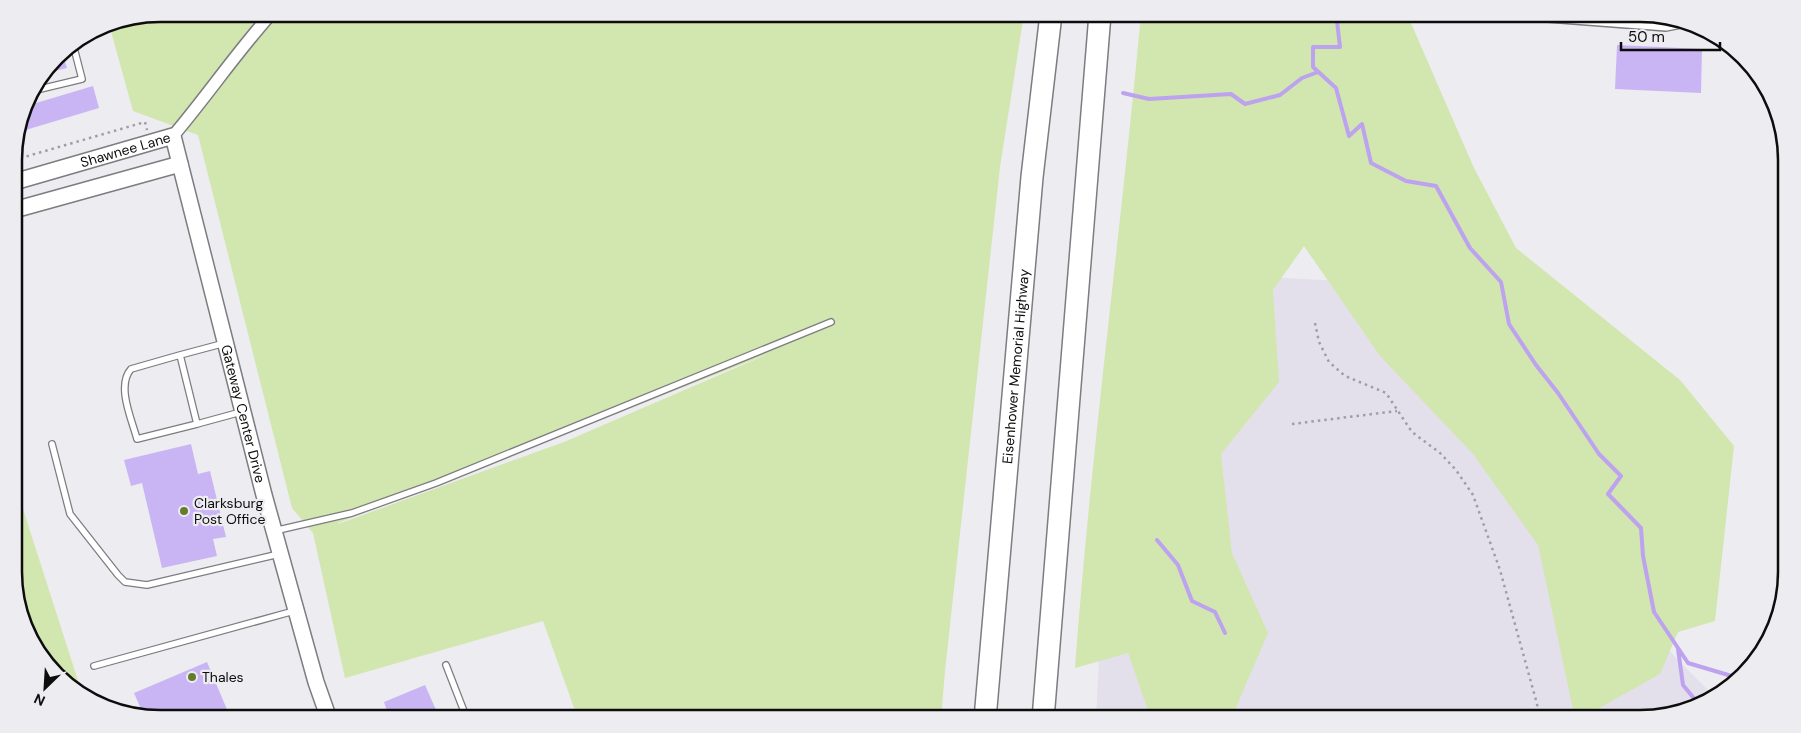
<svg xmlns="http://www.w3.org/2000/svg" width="1801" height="733" viewBox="0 0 1801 733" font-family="'DM Sans',sans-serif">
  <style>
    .built { fill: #e4e0eb }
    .green { fill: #d2e6af; fill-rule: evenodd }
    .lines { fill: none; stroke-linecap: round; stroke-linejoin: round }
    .stream { stroke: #bda2f0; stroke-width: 4 }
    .building { fill: #cab5f4 }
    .service-casing { stroke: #7d7c80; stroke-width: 8 }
    .minor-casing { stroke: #7d7c80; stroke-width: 14 }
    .tertiary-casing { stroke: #7d7c80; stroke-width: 18 }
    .motorway-casing { stroke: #7d7c80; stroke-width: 24 }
    .path { stroke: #9f9ea1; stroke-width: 2.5; stroke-dasharray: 2.5 4; stroke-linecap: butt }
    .service { stroke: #fff; stroke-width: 5.5 }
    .minor { stroke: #fff; stroke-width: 11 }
    .tertiary { stroke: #fff; stroke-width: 15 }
    .motorway { stroke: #fff; stroke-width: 21 }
    .poi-dot { fill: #647c2e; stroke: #edecf0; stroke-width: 2 }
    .labels { text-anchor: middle; stroke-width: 4.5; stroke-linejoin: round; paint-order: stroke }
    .street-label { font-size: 14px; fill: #0d0d0e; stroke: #edecf0 }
    .poi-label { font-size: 14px; fill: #0d0d0e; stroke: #edecf0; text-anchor: start }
    .rim { fill: none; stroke: #0d0d0e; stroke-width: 2.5 }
  </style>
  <rect width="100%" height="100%" fill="#edecf0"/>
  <path class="built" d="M1119,269L1379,283L1555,517L1676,658L1712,694L1715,695L1650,719H1096Z"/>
  <path class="green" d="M160,14H1024L1000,167L945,671L941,719H578L543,621L345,678L313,533L292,508L198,135L133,111L109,24ZM768,354L564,442L338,524V523Z
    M1141,14H1407L1474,168L1516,248L1680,380L1734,446L1715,621L1678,632L1660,674L1580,719H1575L1538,545L1473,454L1380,356L1304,246L1273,290L1279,382L1221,454L1232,553L1268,633L1231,719H1151L1128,653L1075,668C1091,449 1121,232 1141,14Z
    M15,484L81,690L44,662L15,592Z"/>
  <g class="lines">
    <path class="stream" d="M1313,14L1314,17L1337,21L1340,47H1313V67L1336,88L1349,136L1362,124L1371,163L1406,181L1436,186L1470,248L1501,282L1509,324L1536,365L1558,393L1599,454L1621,476L1608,494L1641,528L1643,556L1654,612L1688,663L1735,677
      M1123,93L1149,99L1231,94L1245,104L1280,95L1302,78L1318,72
      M1157,540L1178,565L1192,601L1215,612L1225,633
      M1678,649L1683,685L1697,702"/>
  </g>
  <path class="building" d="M1617,45L1702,49L1701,93L1615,89Z
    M62,52L67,68L46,73L53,64Z
    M93,86L99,108L19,132L26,106Z
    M191,444L198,474L210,471L226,537L213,539L217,556L162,568L142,483L131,486L124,460Z
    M207,662L231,719H160L144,716L134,693Z
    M425,685L440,719H369L387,711L384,702Z"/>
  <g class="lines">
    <g class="service-casing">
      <path id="service" d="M32,91L82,79L73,44
        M225,343L180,355L197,424L241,412
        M180,355L131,369C116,386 132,420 137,439L197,424
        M52,444L70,514L118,575L125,582L147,585L279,554
        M274,531L352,513L436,483L831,322
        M446,665L467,719
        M94,666L294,611"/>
    </g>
    <g class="minor-casing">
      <path id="minor" d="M1520,14L1666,25L1681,22
        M173,136C207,96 236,53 271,14"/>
    </g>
    <g class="tertiary-casing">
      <g id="tertiary">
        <path id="s1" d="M14,182L173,136L264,495L316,682L329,719"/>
        <path d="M14,210L180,164"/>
      </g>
    </g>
    <g class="motorway-casing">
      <g id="motorway">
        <path id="s2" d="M985,719L1032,177L1051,14"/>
        <path d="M1043,719L1100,14"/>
      </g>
    </g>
    <path class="path" d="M14,160L145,122L147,130
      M1315,323L1319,342L1329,362L1345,376L1386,393L1412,432L1440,453L1456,470L1473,495L1500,570L1537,704L1539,719
      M1292,424L1397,411"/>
    <use href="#service" class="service"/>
    <use href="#minor" class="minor"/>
    <use href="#tertiary" class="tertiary"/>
    <use href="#motorway" class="motorway"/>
  </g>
  <g class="poi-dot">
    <circle cx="184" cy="511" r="5"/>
    <circle cx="192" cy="677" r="5"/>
  </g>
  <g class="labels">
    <g class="street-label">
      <text dy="5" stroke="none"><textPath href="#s1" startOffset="116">Shawnee Lane</textPath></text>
      <text dy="5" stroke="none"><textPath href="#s2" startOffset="354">Eisenhower Memorial Highway</textPath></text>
      <text dy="5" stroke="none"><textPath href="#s1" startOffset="452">Gateway Center Drive</textPath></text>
    </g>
    <g class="poi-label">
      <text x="194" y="508">Clarksburg<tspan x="194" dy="16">Post Office</tspan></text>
      <text x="202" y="682">Thales</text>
    </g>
  </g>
  <path d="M0 0H1801V733H0ZM160 22H1640A138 138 0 0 1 1778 160V572A138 138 0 0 1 1640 710H160A138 138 0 0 1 22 572V160A138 138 0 0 1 160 22Z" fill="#edecf0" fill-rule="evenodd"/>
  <path class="rim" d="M160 22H1640A138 138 0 0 1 1778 160V572A138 138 0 0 1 1640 710H160A138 138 0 0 1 22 572V160A138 138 0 0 1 160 22Z"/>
  <g transform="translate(45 688) rotate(205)" stroke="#edecf0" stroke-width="4" paint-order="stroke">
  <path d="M0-4L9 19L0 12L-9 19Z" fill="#0d0d0e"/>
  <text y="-8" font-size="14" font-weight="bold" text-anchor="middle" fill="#0d0d0e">N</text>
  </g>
  <path d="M1621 42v8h99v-8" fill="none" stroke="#0d0d0e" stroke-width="2.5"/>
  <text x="1628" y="42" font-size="15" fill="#0d0d0e" stroke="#edecf0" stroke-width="4" paint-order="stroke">50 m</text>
</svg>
